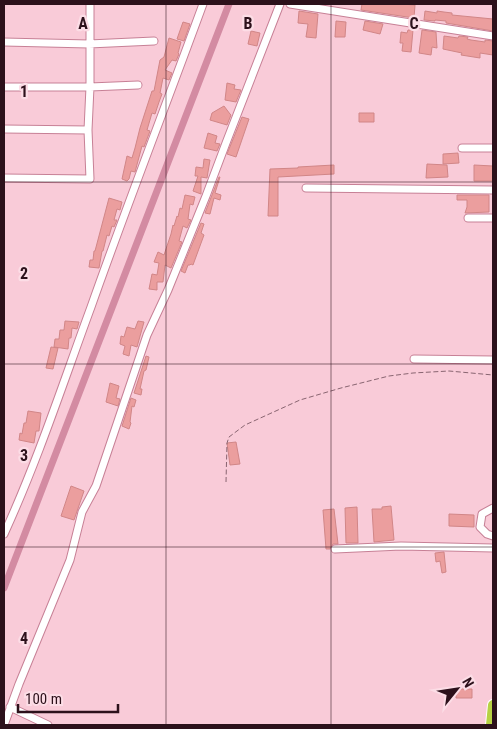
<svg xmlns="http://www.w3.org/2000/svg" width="497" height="729" viewBox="0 0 497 729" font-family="'Roboto Condensed',sans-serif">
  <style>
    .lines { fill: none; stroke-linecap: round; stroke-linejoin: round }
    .canal { stroke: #d38ba2; stroke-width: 7 }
    .building { fill: #eb9e9e; stroke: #d18687 }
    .minor-casing { stroke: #c78096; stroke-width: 9 }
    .highway-casing { stroke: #fff; stroke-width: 12 }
    .path { stroke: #896571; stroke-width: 1; stroke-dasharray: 5 2.5; stroke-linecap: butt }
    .minor { stroke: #fff; stroke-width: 7 }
    .highway { stroke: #b7d144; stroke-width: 10 }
    .grid { fill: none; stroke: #2c111b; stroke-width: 1; stroke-opacity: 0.55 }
    .grid-label { font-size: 16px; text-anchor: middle; font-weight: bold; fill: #2c111b; stroke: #fcdde6; stroke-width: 4.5; stroke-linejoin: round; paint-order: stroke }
  </style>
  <rect width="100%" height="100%" fill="#f9cbd8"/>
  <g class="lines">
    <path class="canal" d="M4,588L229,4"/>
  </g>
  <path class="building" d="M362,4H401L415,5L414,18L361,10Z
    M299,11L318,14L316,38L306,37L308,24L298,23Z
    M425,11L437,13V11L444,12L452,13V15L493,19V31L446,23V21L435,20V21L424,20Z
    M336,21L346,22L345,37H335Z
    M365,21L383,24L380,34L363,30Z
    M183,22L190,24L184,41L177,39Z
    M408,30H413L411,52L402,51L403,43H400L401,32L407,33Z
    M422,30L436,32L437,48L432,47L431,55L419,53Z
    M251,31L260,33L257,46L248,44Z
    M444,36L458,38L459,36L468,37L467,39L471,40L485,42V40L493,41V55L480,53V58L461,55L462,53L443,49Z
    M169,38L181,42L178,53L179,54L176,61L172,60L165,70L172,73L169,80L163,78L160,93L162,94L159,102L155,114L152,113L147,130L150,131L144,147L142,146L135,172L131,171L129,179L127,181L122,179L127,156L132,158L135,148L140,128L152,91H154L160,60L164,57Z
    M227,83L235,85L234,89L241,90L236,102L225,100Z
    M224,106L230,114L231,115L227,125L210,120L212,113Z
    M359,113H374V122H359Z
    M242,117L249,119L236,157L227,154Z
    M208,133L217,136L215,143L220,144L217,151L204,148Z
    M458,153L459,163L443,164V154Z
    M204,159L210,160L207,178L201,177V194L193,191L198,176H195L196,167L203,168Z
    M427,164L447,165L448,177L426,178Z
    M334,165V174L278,177V216H268L270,169L298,168V167Z
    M474,165L493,166V181H474Z
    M219,177H220L215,193L221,195L220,200L214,198L210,214L205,213Z
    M185,195L195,197L193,205L190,204L188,219L191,220L187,228L183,226L179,241L182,242L171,268L165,265L163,282H157V290L149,289L152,274L157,275L159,263L154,262L158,252L164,255L171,234L173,225L174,226L177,216L178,217L180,208L182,209Z
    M457,195H489V212L465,213L467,207V200H457Z
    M109,198L122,202L120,210L117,209L114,220H117L114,227L112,226L109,236L107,235L103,251H102L99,268L89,267L90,260H93L94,251H95Z
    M201,223L204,224L201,233L204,235L193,265L191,264L190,265H188L185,273L181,271Z
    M65,321L79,322L77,329L72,328L71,338H69L68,349L54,347L55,339H59L60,330H64Z
    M138,321L144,322L137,347L131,345L129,356L123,354L125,346L120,344L121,336L124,337L127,327L135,329Z
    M51,347L58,348L53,369L46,368Z
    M146,356L149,357L146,370L144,371L140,389H142L141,395L134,393Z
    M110,383L119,386L116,398L120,399L118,406L106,402Z
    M131,398L136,400L134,407L132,406L130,422L131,423L129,429L122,426Z
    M28,411L41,413L39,431H36L34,443L19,440L20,433L22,434L24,423H26Z
    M236,442L240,464L230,465L227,443Z
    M71,486L84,491L74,520L61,516Z
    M391,506L394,540L374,542L372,509H382V507Z
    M357,507L358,543H346L345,508Z
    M334,509L338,544H333L330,549H326L323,510Z
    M449,514L474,515V527L449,526Z
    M444,552L446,572L442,573L440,561L436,562L435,553Z
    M456,689H472V698H456Z"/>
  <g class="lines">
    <g class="minor-casing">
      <path id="minor" d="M290,4L493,36
        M4,42L89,44L154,41
        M4,87H90L138,85
        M4,129L88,130L90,87V4
        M462,148H493
        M4,178L90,179L88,130
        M306,188L493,190
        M468,218H493
        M414,359L493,360
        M493,508L482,514L480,527L487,534L493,536
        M4,534C38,460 63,383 91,307C127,205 166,105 203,4
        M335,549L401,546L493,548
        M10,707L48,725
        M4,725L19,684L70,560L82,512L96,486L147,335L168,290L206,196L226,143L280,4"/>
    </g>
    <g class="highway-casing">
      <path id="highway" d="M491,725L493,705"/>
    </g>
    <path class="path" d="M226,482L227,443L229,437L245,425L300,400L341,388L389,376L413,373L449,371L493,375"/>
    <use href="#minor" class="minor"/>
    <use href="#highway" class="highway"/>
  </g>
  <path class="grid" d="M166,4V725M331,4V725M4,182H493M4,364H493M4,547H493"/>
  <g class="grid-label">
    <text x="83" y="29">A</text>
    <text x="248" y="29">B</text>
    <text x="414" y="29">C</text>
    <text x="24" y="97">1</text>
    <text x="24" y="279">2</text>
    <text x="24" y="461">3</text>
    <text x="24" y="644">4</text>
  </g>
  <rect width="497" height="729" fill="none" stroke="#2c111b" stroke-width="10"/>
  <g transform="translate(457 689) rotate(60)" stroke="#fcdde6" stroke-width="4" paint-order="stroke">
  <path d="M0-4L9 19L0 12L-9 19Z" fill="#2c111b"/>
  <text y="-8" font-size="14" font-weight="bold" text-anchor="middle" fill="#2c111b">N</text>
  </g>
  <path d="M18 704v8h100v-8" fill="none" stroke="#2c111b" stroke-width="2.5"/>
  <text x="25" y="704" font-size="15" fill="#2c111b" stroke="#fcdde6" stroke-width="4" paint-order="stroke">100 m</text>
</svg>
